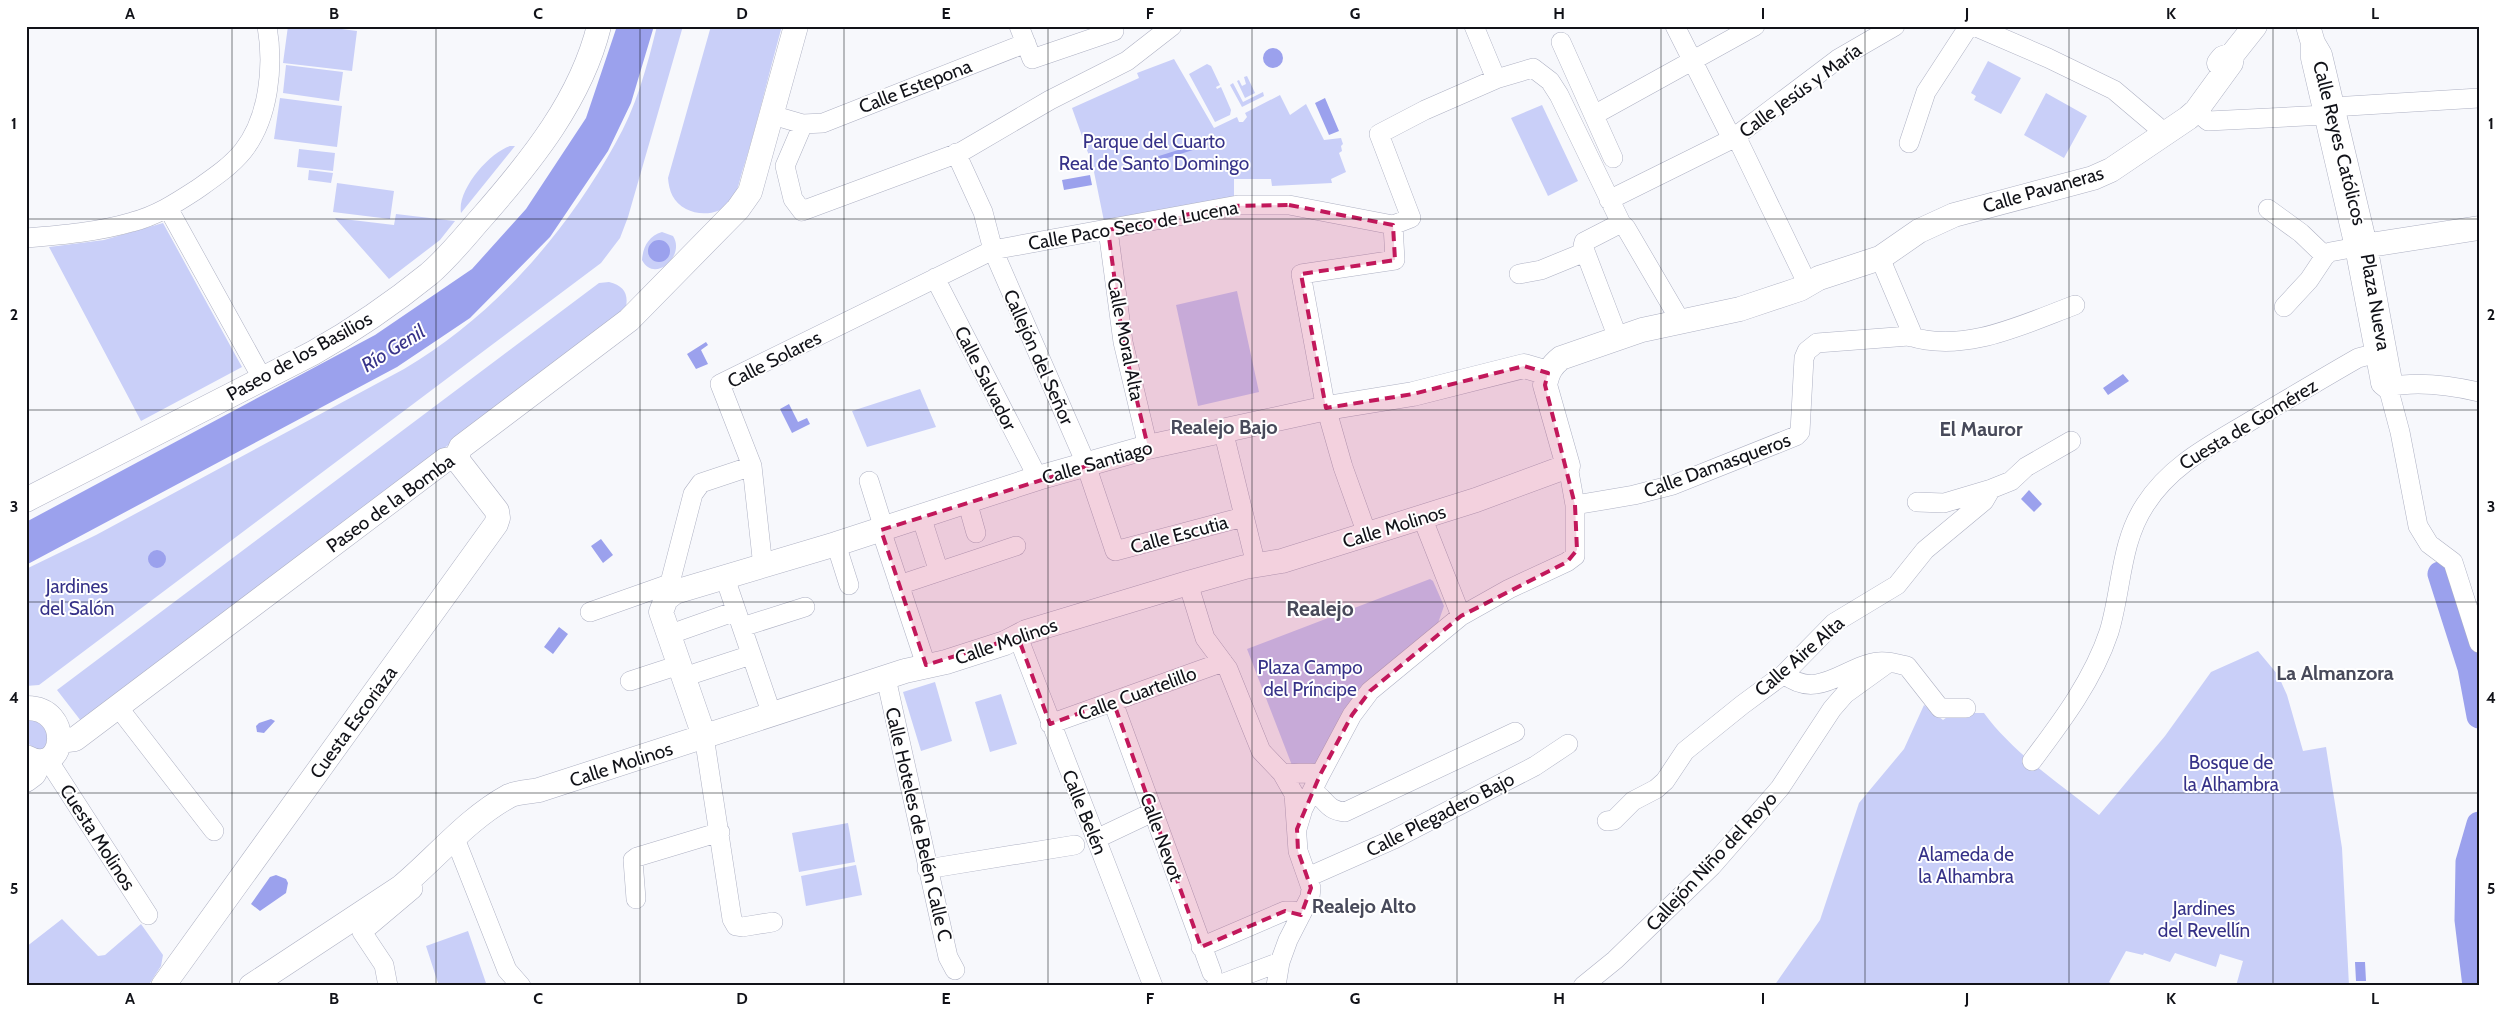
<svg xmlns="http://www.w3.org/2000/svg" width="2505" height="1012" viewBox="0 0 2505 1012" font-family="Cabin,sans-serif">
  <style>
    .green { fill: #c9cff8 }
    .water { fill: #9ba1ed }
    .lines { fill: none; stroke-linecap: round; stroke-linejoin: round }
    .river { stroke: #9ba1ed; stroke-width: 25 }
    .minor-casing { stroke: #aeb1c3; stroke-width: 20 }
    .major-casing { stroke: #aeb1c3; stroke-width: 25 }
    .minor { stroke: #fff; stroke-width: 19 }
    .major { stroke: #fff; stroke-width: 24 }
    .marked { fill: #c2185b; fill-opacity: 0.2; stroke: #c2185b; stroke-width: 4; stroke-dasharray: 10 6; stroke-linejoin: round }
    .grid { fill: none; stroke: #111218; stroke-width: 1; stroke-opacity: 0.55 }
    .labels { text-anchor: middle; stroke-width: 4; stroke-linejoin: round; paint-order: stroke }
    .street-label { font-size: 19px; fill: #111218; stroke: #fff }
    .park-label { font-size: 19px; fill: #363288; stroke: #fff }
    .water-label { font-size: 20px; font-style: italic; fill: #38348a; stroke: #fff }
    .neighbourhood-label { font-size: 20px; font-weight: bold; fill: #484a5a; stroke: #fff }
    .quarter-label { font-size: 21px; font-weight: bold; fill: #484a5a; stroke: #fff }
    .neatline { fill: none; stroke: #111218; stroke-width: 2 }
    .grid-label { font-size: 16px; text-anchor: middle; font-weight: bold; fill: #111218 }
  </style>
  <rect width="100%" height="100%" fill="#f7f8fc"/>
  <path class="green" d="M288,26H319L357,31L352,71L283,63Z
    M657,26H683L628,217L620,238L601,263L39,685L26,686V569L96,535L404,369C492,318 566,233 615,144C636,108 647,67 657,26Z
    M711,26H782C769,73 758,120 744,166C740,177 738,193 731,202C720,215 699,216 686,209C673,202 669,191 668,178Z
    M1174,59L1214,128L1237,117L1239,122H1243L1247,117L1245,113L1280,95L1290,115L1306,104L1324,140L1341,138L1343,144L1341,146L1342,151L1339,153L1346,172L1331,179L1332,183L1272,186L1271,179H1234V202L1105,226L1093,167L1072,108L1139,78L1137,73Z
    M1988,61L2021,78L2001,114L1974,100L1976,96L1971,93Z
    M1207,64L1211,66L1220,85L1216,87L1217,89L1221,87L1231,110L1230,115L1215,122L1189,74Z
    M286,65L343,72L339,101L283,93Z
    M1247,76L1255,93L1245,98L1237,81L1239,80L1242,86L1246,84L1244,77Z
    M1233,83L1243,102L1263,92L1264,96L1242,107L1230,85Z
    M2046,93L2087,116L2064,158L2024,135Z
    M280,98L342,106L337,147L274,139Z
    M1542,105L1578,181L1548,196L1511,118Z
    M510,146H515L461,213C457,190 489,153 510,146Z
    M299,149L335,153L333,171L297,167Z
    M309,170L333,173L331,183L308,180Z
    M337,183L394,191L390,219L333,212Z
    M396,214L455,221L440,240L389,279L335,218L394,225Z
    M163,223L242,367L141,421L49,247L104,240Z
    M662,232L673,236C686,256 654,284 642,260C643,246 649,236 662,232Z
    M609,282C626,286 630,297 624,313L81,721L57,690L599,283Z
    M1237,291L1259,392L1198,406L1176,305Z
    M920,389L936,427L867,447L852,411Z
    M1430,579L1433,581L1444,606L1437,626L1318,765L1293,768L1247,649Z
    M2258,651L2278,675L2287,695L2303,751L2326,747L2342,848L2349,986H2236L2243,961L2220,954L2216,967L2175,953L2170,962L2144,953L2143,955L2126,951L2109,982L2116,986H1774L1820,920L1859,803L1904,749L1924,705L1943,720L1953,713H1984C2012,752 2061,785 2099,815L2165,736L2211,672Z
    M935,682L952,741L921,751L903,692Z
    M1001,694L1017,744L990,752L975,702Z
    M26,719C40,720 45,727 49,739L43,750L34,748L26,742Z
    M848,823L855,862L799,872L792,833Z
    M856,865L862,895L806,906L801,876Z
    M62,919L98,956L105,955L141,924L163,955L161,966L148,986H26V947Z
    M468,931L487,986H439L426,946Z"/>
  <path class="water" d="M617,26H654L631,103L608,151L550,237L470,318L397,367L26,565V522L375,335L472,269L526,209L586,118Z
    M1263 58a10 10 0 1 1 20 0a10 10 0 1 1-20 0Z
    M1325,98L1339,131L1329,135L1315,103Z
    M1207,141L1209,145L1132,169L1130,165Z
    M1090,175L1092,185L1064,190L1062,180Z
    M648 251a11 11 0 1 1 22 0a11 11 0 1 1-22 0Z
    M706,342L708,345L701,350L708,364L696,369L687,354Z
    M2123,374L2129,381L2108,395L2103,388Z
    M789,404L798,422L807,418L810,424L792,433L780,409Z
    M2029,490L2042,504L2034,512L2021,499Z
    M601,539L613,555L603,563L591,546Z
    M148 559a9 9 0 1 1 18 0a9 9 0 1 1-18 0Z
    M559,627L568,634L553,654L544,647Z
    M271,719L275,721L264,733L257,732L256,726L259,723Z
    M276,875L286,879L288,883L286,893L260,911L251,904L270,877Z
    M2355,962H2365L2366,981H2356Z"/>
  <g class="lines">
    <path class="river" d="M2440,574L2470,668L2479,716
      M2475,986L2467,920L2468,862L2479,824"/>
    <g class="minor-casing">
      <path id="minor" d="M1019,26L1032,59L1114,31
        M1474,26L1496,79
        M1675,26L1732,139
        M1974,26L2048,58L2114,90L2166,134
        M1561,42L1613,158
        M2332,107L2479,98
        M2196,111L2208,121L2326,115
        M772,115L803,124L823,123L1026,43
        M1594,115L1755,26
        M803,124L785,166L793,199L802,211L961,152L1050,100L1127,61L1172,26
        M1736,136L1808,285
        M1909,143L1926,92L1969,26
        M956,153L983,212L993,250L1084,459L1115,551L1243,517
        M1609,200L1732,139L1838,59L1895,26
        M168,208L262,378
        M2268,209L2301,233L2325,256
        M1393,225L1411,218L1379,134L1425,110L1496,79L1533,68L1550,81L1559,95L1621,223L1626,228L1681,322
        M1108,230L1123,342L1148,447
        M26,238C62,235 98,232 132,222C156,216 176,203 196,190C213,178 230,167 243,151C269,118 274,66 267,26
        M1880,258L1911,331L1910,337
        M1519,274L1541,270L1585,252
        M935,278L1038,478
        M2284,307L2309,280L2325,256L2330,252L2357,247
        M1618,338L1583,246L1584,242L1621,223
        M2479,392C2449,385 2417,381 2388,387L2400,432L2418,526L2429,544L2453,562L2479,643
        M1223,430L1256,565
        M869,481L884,529
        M967,501L976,533
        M1917,502L1944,503L1991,489L2011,481L2026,467L2071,441
        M1575,505L1634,495L1673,485L1796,436L1800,432L1804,358L1807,351L1817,343L1909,336C1964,354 2024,324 2075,305
        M921,516L937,566
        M1422,517L1461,616
        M881,530L926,665
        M1367,534L1343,467L1325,404L1301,274L1395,260L1393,225
        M836,544L849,585
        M763,567L752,466L720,384L993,250L1238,205H1289L1393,225
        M725,578L772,715
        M1188,583L1205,638L1228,669L1261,751L1282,773L1294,794L1298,851L1311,888L1310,897L1288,940L1280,962L1276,986
        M899,585L1016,546
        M675,592L671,579L693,494L701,483L752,466
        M590,612L672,583
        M742,627L805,607
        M668,635L736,611
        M1018,637L1153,986
        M696,673L751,655
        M1784,674C1818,702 1846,665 1879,662C1888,661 1898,664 1907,666L1940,708H1966
        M886,678L948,957L955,970
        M630,681L679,665
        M1113,702L1212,973
        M118,707L214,831
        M1050,724L1223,662
        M704,736L732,919L736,926L742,927L773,922
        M48,760L148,915
        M2032,761C2062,721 2093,680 2109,632C2122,589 2120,543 2145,505C2171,464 2213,444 2254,419C2288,399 2323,378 2358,358L2377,353
        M1282,773C1293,775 1312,771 1320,775
        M1312,791C1327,799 1325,810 1345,812L1515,732
        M1607,821L1614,820L1633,801L1656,789L1665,781L1685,751L1742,705L1784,674L1834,623L1897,585L1925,550L1984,501L1991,489
        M1297,829L1303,809L1320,775L1352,715L1370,691L1461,616L1509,589L1567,562L1575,556V505L1568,466
        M454,836L507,970L521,986
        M1096,839L1153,812
        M927,869L1075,845
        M1308,877L1394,839L1535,766L1568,744
        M636,899L633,860L637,857L720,832
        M1201,947L1285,911H1293L1301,915
        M388,986L384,965L362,932L413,889
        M1216,986L1280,962
        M1583,986L1615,960L1712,866L1780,788L1832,709L1845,694L1888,663"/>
    </g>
    <g class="major-casing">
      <path id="major" d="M2308,26L2313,43L2320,55L2365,245L2390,381L2388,387L2383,383L2382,377L2357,247L2313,58V43
        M2219,63L2223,58L2232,55L2255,26
        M2357,247L2479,228
        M456,458L461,447L629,320L738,209L750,192L796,26
        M26,500L313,353C354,330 392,304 429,274C449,257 466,235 483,216C532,160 581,99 599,26
        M26,708C74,707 66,779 26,757
        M704,736L661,612L666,599L675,592L836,544L1038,478L1148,447L1327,408L1413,394L1524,366L1548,373
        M60,741L75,739L445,460L456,458
        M26,780L34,774L40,762
        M163,986L496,524L498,518L497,511L456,458
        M251,986L401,887C437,857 467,819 509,796C517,792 530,792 539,790L905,671L946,662L1005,643L1026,632L1188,583L1245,567L1282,561L1476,500L1568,466L1545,385C1548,372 1551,366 1561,358L1642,330L1740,309L1800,289L1819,278L1880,258L1919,231L1954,215L2093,178L2111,170L2188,118L2196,111L2231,63L2232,55"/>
    </g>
    <use href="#minor" class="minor"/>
    <use href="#major" class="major"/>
  </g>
  <path class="marked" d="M1289,205L1393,225L1395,260L1301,274L1326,408L1413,394L1524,366L1548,373L1545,385L1575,505L1577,550L1567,562L1461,616L1370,691L1352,715L1320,775L1297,829L1298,851L1311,888L1301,915L1285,911L1201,947L1113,701L1050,724L1018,637L926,665L881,530L1148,447L1123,342L1108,230L1230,206Z"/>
  <path class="grid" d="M232,26V986M436,26V986M640,26V986M844,26V986M1048,26V986M1252,26V986M1457,26V986M1661,26V986M1865,26V986M2069,26V986M2273,26V986M26,219H2479M26,410H2479M26,602H2479M26,793H2479"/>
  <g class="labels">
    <g class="street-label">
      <text transform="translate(915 86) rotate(-21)" y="7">Calle Estepona</text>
      <text transform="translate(1800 90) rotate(-36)" y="7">Calle Jesús y María</text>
      <text transform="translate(2340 143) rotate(76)" y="7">Calle Reyes Católicos</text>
      <text transform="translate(2043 189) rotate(-16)" y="7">Calle Pavaneras</text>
      <text transform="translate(1133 225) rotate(-10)" y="7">Calle Paco Seco de Lucena</text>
      <text transform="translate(2376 302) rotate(80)" y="7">Plaza Nueva</text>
      <text transform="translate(1126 339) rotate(79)" y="7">Calle Moral Alta</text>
      <text transform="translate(299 356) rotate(-29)" y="7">Paseo de los Basilios</text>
      <text transform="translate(1039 357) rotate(66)" y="7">Callejón del Señor</text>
      <text transform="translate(774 359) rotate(-27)" y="7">Calle Solares</text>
      <text transform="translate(986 378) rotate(63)" y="7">Calle Salvador</text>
      <text transform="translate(2248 424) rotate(-31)" y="7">Cuesta de Gomérez</text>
      <text transform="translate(1097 462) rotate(-16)" y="7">Calle Santiago</text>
      <text transform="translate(1717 465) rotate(-20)" y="7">Calle Damasqueros</text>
      <text transform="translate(390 503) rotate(-36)" y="7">Paseo de la Bomba</text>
      <text transform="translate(1394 526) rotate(-17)" y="7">Calle Molinos</text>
      <text transform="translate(1179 534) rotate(-15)" y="7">Calle Escutia</text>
      <text transform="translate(1006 641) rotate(-19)" y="7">Calle Molinos</text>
      <text transform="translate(1799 656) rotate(-41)" y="7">Calle Aire Alta</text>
      <text transform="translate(1137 693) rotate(-20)" y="7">Calle Cuartelillo</text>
      <text transform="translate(353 722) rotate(-54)" y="7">Cuesta Escoriaza</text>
      <text transform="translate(621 764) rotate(-18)" y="7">Calle Molinos</text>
      <text transform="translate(1085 812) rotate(68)" y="7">Calle Belén</text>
      <text transform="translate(1440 814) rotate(-27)" y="7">Calle Plegadero Bajo</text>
      <text transform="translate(919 824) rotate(77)" y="7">Calle Hoteles de Belén Calle C</text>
      <text transform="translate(98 837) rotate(57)" y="7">Cuesta Molinos</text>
      <text transform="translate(1162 837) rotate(70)" y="7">Calle Nevot</text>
      <text transform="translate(1711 861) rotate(-47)" y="7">Callejón Niño del Royo</text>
    </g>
    <g class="park-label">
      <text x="1154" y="148">Parque del Cuarto<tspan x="1154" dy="22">Real de Santo Domingo</tspan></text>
      <text x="77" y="593">Jardines<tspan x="77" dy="22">del Salón</tspan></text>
      <text x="1310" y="674">Plaza Campo<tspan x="1310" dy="22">del Príncipe</tspan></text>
      <text x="2231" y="769">Bosque de<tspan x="2231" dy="22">la Alhambra</tspan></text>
      <text x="1966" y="861">Alameda de<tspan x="1966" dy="22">la Alhambra</tspan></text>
      <text x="2204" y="915">Jardines<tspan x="2204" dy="22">del Revellín</tspan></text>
    </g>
    <g class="water-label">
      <text transform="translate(393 348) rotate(-32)" y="7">Río Genil</text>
    </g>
    <g class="neighbourhood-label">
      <text x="1224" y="434">Realejo Bajo</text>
      <text x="1981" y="436">El Mauror</text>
      <text x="2335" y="680">La Almanzora</text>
      <text x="1364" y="913">Realejo Alto</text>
    </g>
    <g class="quarter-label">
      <text x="1320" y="616">Realejo</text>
    </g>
  </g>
  <rect width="2505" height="1012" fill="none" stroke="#ffffff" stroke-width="55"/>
  <rect x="28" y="28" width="2450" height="956" class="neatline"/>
  <g class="grid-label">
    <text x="130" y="19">A</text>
    <text x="334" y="19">B</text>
    <text x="538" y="19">C</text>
    <text x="742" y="19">D</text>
    <text x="946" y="19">E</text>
    <text x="1150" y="19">F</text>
    <text x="1355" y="19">G</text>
    <text x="1559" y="19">H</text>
    <text x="1763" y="19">I</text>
    <text x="1967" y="19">J</text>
    <text x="2171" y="19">K</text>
    <text x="2375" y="19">L</text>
    <text x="14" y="129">1</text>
    <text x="2491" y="129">1</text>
    <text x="14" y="320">2</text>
    <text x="2491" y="320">2</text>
    <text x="14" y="512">3</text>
    <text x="2491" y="512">3</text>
    <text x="14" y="703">4</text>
    <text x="2491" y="703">4</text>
    <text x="14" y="894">5</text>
    <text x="2491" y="894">5</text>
    <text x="130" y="1004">A</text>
    <text x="334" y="1004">B</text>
    <text x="538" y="1004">C</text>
    <text x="742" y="1004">D</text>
    <text x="946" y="1004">E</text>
    <text x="1150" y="1004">F</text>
    <text x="1355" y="1004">G</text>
    <text x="1559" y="1004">H</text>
    <text x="1763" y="1004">I</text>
    <text x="1967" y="1004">J</text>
    <text x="2171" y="1004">K</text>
    <text x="2375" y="1004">L</text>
  </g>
</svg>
